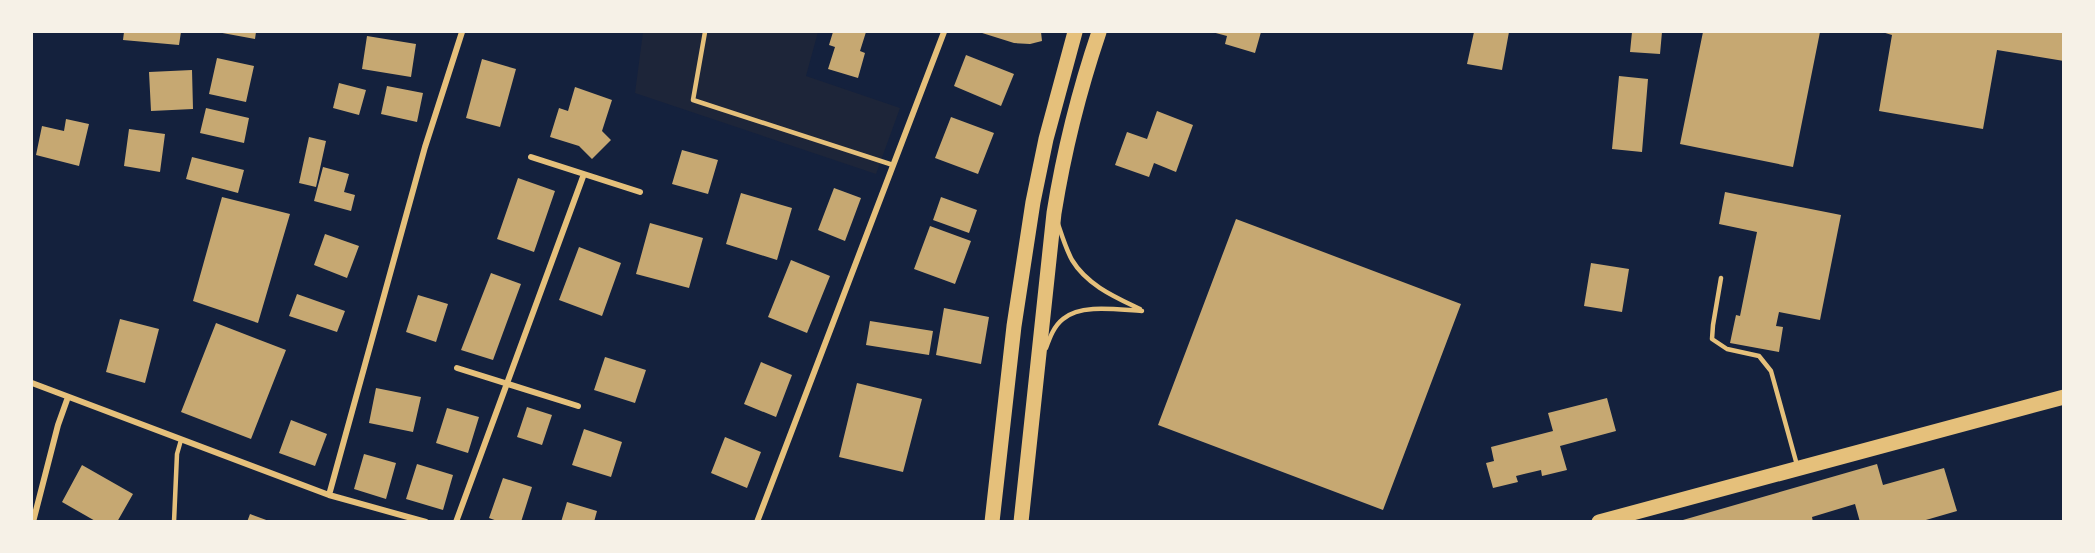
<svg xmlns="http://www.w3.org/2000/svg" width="2095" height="553" viewBox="0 0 2095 553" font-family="Ubuntu,sans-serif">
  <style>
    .green { fill: #1d2539 }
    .building { fill: #c6a872 }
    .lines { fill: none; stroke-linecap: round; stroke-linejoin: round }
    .service { stroke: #e5c07b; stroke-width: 4.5 }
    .minor { stroke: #e5c07b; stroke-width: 6 }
    .primary { stroke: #e5c07b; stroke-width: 15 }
  </style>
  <rect width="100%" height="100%" fill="#14213d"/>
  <path class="green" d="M643,32H818L806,76L900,108L876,174L635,93Z"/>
  <path class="building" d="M124,32H181L179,45L123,40Z
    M217,32H256L255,39Z
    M833,32H866L860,51L865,53L858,78L828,69L835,47L829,45Z
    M979,32H1041L1042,41L1030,44L1014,43Z
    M1212,32H1261L1255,53L1225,44L1227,36Z
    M1474,32H1509L1502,70L1467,64Z
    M1632,32H1662L1660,54L1630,52Z
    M1703,32H1820L1793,167L1680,144Z
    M1882,32H2064V61L1997,50L1983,129L1879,111L1892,35Z
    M367,36L416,44L411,77L362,69Z
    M966,55L1014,74L1001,106L954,86Z
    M217,58L254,66L246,102L209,94Z
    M482,59L516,69L500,127L466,118Z
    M192,70L193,109L151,111L149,72Z
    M1619,76L1648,79L1642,152L1612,149Z
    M339,83L366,90L359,115L333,108Z
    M387,86L423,93L417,122L381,114Z
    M575,87L612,100L602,131L611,140L592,159L579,146L550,137L559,108L568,111Z
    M206,108L249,118L244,143L200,133Z
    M1157,111L1193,125L1176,172L1154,163L1149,177L1115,165L1127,132L1147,139Z
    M951,117L994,133L978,174L935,158Z
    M66,119L89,124L79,166L36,155L42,126L64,131Z
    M129,129L165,134L160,172L124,166Z
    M309,137L326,141L316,187L299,183Z
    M682,150L718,160L708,194L672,184Z
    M192,157L244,170L238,193L186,179Z
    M323,167L349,174L344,192L355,195L351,211L314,201Z
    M518,178L555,191L534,252L497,239Z
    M834,188L861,198L845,241L818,230Z
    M1725,192L1841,215L1820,320L1779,312L1776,326L1783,327L1779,352L1730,343L1736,315L1740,316L1757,232L1719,224Z
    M741,193L792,208L777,260L726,244Z
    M222,197L290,214L258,323L193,301Z
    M941,197L977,210L969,233L933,220Z
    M1236,219L1461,304L1383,510L1158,425Z
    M650,223L703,238L689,288L636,274Z
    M930,226L971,241L955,284L914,269Z
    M325,234L359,246L347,278L314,265Z
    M579,247L621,263L602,316L559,300Z
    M791,260L830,276L807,333L768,317Z
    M1591,263L1629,269L1622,312L1584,306Z
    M491,273L521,284L493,360L461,350Z
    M297,294L345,311L337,332L289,316Z
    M418,295L448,304L436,342L406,332Z
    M944,308L989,317L981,364L936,355Z
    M120,319L159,329L145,383L106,372Z
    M870,321L933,331L929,355L866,345Z
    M216,323L286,350L251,439L181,412Z
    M605,357L646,370L635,403L594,390Z
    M761,362L792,375L776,417L744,404Z
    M857,383L922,399L903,472L839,457Z
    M376,388L421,397L413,432L369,423Z
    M1607,398L1616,431L1560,446L1567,470L1542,476L1541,470L1516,476L1518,482L1493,488L1486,463L1494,461L1491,447L1553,431L1548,413Z
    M527,407L552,415L542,445L517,437Z
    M447,408L479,417L468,453L436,443Z
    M291,420L327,434L315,466L279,453Z
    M584,429L622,442L611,477L572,465Z
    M725,437L761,452L747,488L711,473Z
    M364,454L396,463L386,499L354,489Z
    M417,464L453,475L443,510L406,499Z
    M1877,464L1883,485L1944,468L1957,511L1919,522H1860L1855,504L1812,517L1813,522H1676Z
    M82,465L133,494L117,522H97L62,502Z
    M503,478L532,487L521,522H500L489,518Z
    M567,502L597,511L594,522H561Z
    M250,514L269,521V522H247Z"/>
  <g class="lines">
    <path class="service" d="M705,32L693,100L893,165
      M1058,224C1062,236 1066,249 1072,260C1087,285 1115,297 1140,309
      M1721,278L1713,325L1712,339L1727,349L1759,356L1771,371L1797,465
      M1046,348C1050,337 1054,326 1063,319C1081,303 1120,310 1142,311
      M174,522L177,454L181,440"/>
    <path class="minor" d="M531,157L640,192
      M457,368L578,406
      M32,383L329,495L426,522
      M329,495L425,147L462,32
      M33,522L58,425L68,397
      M456,522L584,174
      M757,522L944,32"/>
    <path class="primary" d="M992,522L1014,326L1033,202L1046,139L1075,32
      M1021,522L1054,213C1064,151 1079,91 1099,32
      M1599,522L2064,397"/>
  </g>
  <rect width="2095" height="553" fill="none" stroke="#f6f1e7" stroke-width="66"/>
</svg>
